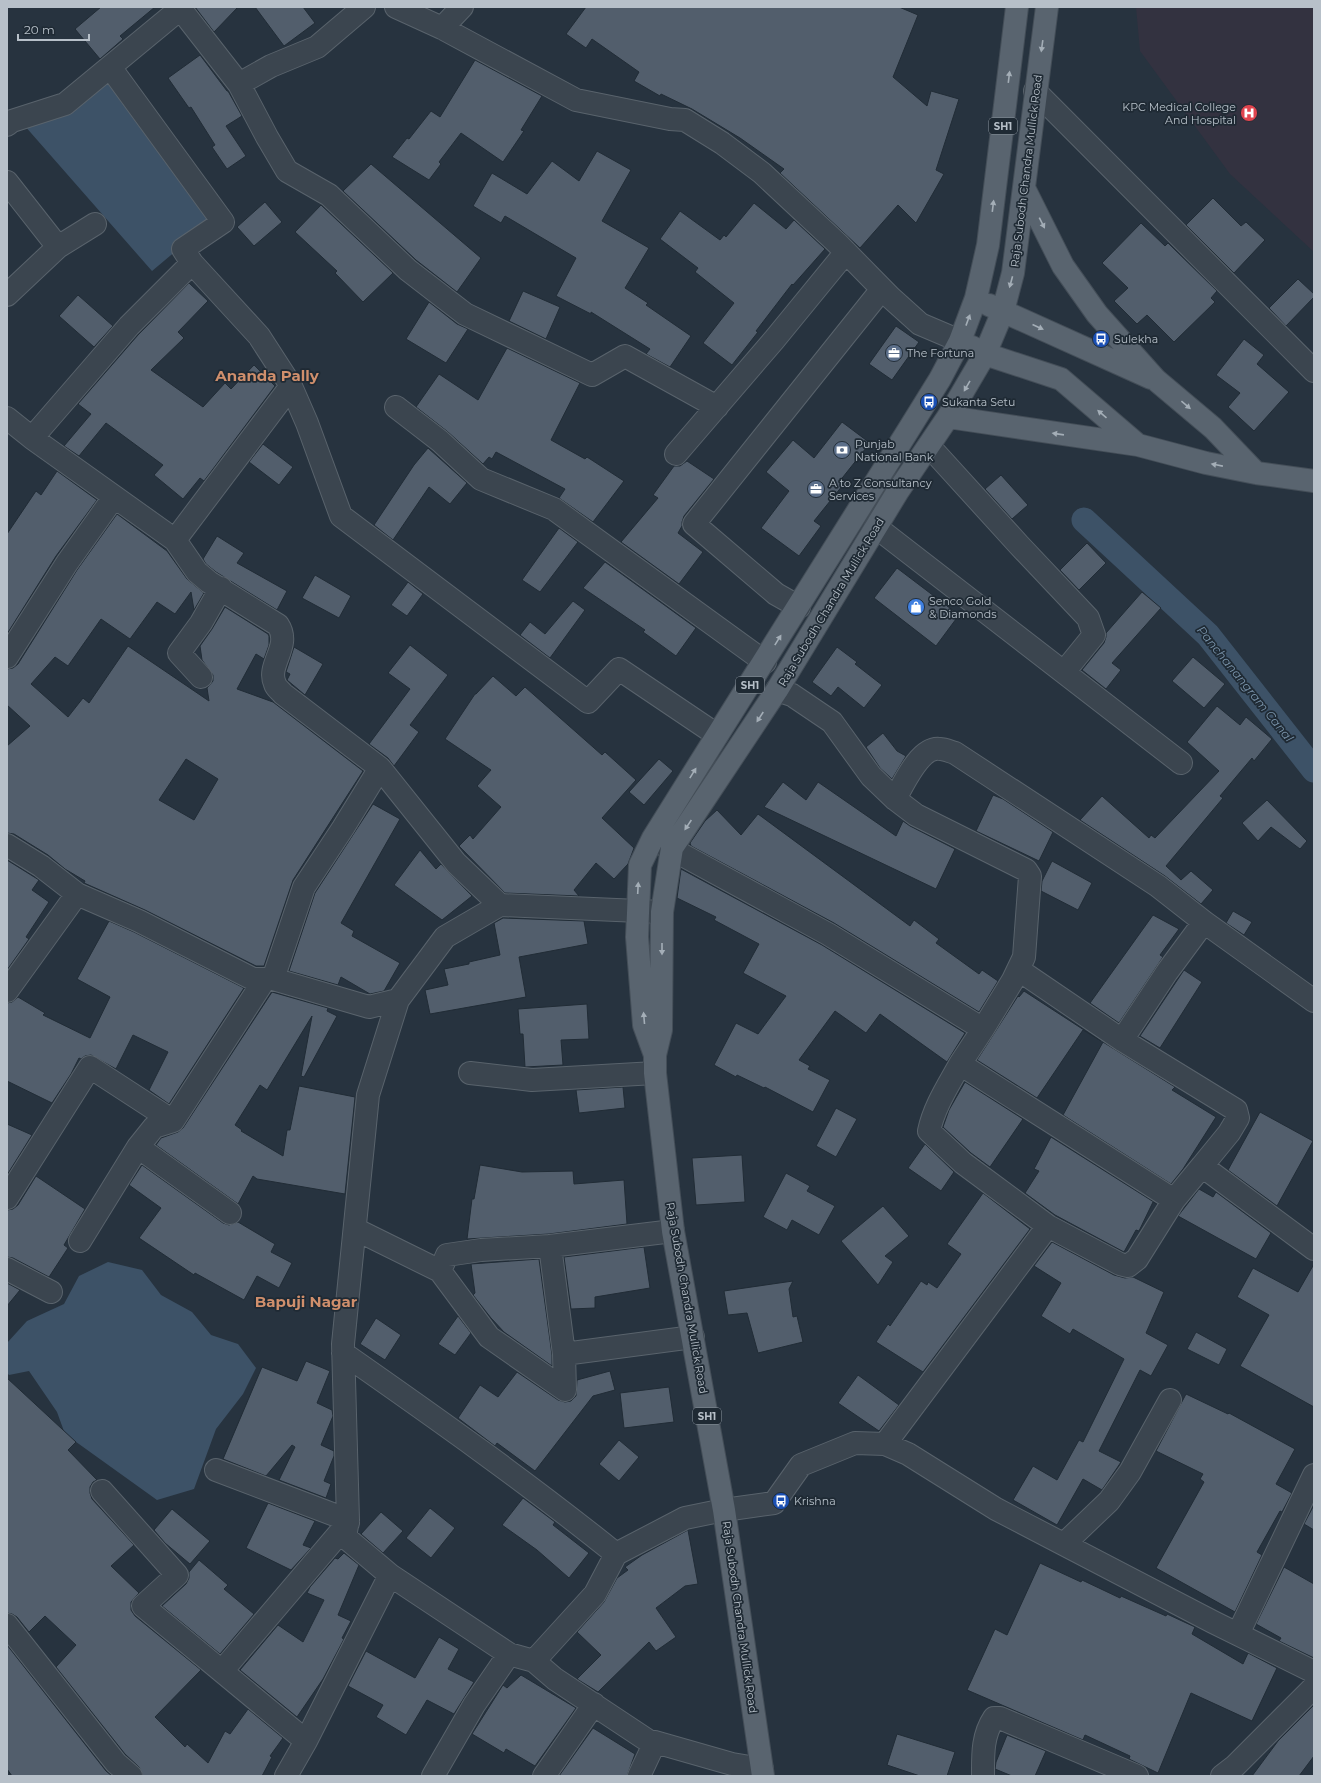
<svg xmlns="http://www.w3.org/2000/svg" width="1321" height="1783" viewBox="0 0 1321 1783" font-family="Montserrat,sans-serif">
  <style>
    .medical { fill: #333240 }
    .water { fill: #3d5267 }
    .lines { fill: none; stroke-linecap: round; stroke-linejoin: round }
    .canal { stroke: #3d5267; stroke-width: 25 }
    .building { fill: #525e6c; stroke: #212c36; fill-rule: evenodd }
    .minor-casing { stroke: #59636c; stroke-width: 24 }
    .major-casing { stroke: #444e58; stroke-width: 24 }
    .minor { stroke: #3b454f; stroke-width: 22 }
    .major { stroke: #59646f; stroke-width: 22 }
    .oneway { fill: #a4aeb7 }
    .labels { text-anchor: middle; stroke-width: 3.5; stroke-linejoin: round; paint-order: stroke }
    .shield { fill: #1f2a34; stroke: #89939c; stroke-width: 1 }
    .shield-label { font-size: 10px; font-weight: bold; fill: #b7c0c9 }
    .poi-label { font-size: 11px; fill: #b7c0c9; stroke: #1f2a34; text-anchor: start }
    .street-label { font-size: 11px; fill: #b7c0c9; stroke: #1f2a34 }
    .water-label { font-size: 12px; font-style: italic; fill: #7993aa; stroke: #1f2a34 }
    .district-label { font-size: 15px; font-weight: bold; fill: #d08f6c; stroke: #1f2a34 }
  </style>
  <rect width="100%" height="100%" fill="#27333f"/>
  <path class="medical" d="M1136,7H1314V252L1230,174L1140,51Z"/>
  <path class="water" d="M109,76L214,219L152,271L24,125Z
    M108,1262L142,1270L161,1295L192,1312L211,1335L238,1344L256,1368L243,1394L216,1429L194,1489L157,1500L65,1434L57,1412L29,1371L9,1375L7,1373V1343L27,1321L64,1304L79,1276Z"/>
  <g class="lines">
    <path class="canal" d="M1084,520L1208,635L1314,770"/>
  </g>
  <path class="building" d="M101,7H155L120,36L123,39L100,59L75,29Z
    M195,7H238L214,32Z
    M255,7H303L315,23L284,46Z
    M586,7H899L918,15L893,77L927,106L931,91L959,99L936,170L944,174L916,223L898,205L860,248L780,173L784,169L740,138L692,109L661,94L660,96L634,81L639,72L592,39L586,48L566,34Z
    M200,55L227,91H228L242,116L226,126L246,156L227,169L212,147L215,145L191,107L189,108L168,78Z
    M475,60L542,96L521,130L524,131L503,162L461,133L439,162L441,164L429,180L392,157L407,138L409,139L431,111L440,117Z
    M597,151L631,170L602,221L649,248L625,288L648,303L646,305L691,336L670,367L646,354L650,349L591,312V314L556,296L576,258L505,216L501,223L473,206L492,173L527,194L552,161L579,181Z
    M371,164L481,258L457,292L416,260L343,191Z
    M1213,198L1241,226L1246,222L1265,240L1234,273L1186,225Z
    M265,202L282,222L254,246L237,227Z
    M754,203L786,229L794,220L825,249L793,285L792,284L756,331L758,332L732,365L703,343L734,303L695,272L698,268L660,239L680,211L720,240L724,235L726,237Z
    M321,205L393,273L363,302L335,273L337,271L295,232Z
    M1141,223L1165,246L1168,243L1217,291L1211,298L1215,302L1174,342L1147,315L1137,324L1114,301L1128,288L1102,263Z
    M1298,279L1314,294V297L1286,326L1269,308Z
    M189,283L208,301L178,332L184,338L151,370L203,407L225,383L231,389L254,365L275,386L204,481L200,478L183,499L154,475L163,465L106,423L79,456L64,446L91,414L78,404L138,335Z
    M523,291L560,307L546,339L509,321Z
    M78,295L113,326L94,347L59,316Z
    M429,302L457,324L468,329L446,363L406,339Z
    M896,326L919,342L892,380L869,364Z
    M1244,339L1264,355L1257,364L1289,392L1254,431L1228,407L1240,393L1216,375Z
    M507,348L580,383L551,440L585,459L587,457L624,481L593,522L559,498L565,489L496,452L492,459L489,457L483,464L448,432L416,407L439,374L478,400Z
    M842,422L870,443L839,482L843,485L814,521L821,526L799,556L761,528L789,491L766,472L793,440L814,458Z
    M263,444L293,467L279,485L249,462Z
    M428,448L467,483L450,504L429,487L393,540L374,525L414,465Z
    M687,461L714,479L684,516L682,522V526L678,533L703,552L679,584L621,542L658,498L653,495L674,466H680Z
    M57,471L97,500L56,556L7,634V534L36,491L41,495Z
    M1001,475L1028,505L1012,519L985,489Z
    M117,514L167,551L187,579L204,593L194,610L191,592L175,614L157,602L130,639L101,619L68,666L55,657L31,684L68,717L83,698L89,703L128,646L209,701L207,688L213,681V675L202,660L200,646L212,629L225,607L268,634L269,636V645L264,659L256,654L237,689L273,702L363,771L293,880L264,966H256L145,910L84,883L85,881L65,869L48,855L14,834L7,833V746L30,726L7,705V669L13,668L18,664L77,570ZM186,759L218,779L194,820L159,800Z
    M559,528L578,542L540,592L522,580Z
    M217,536L244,553L237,563L287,591L277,610L216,572L206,564L203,559Z
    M1087,543L1106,563L1079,590L1060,570Z
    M605,562L696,628L676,656L643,632L645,630L583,588Z
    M897,568L959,615L936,646L874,598Z
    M315,575L351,596L339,618L302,598Z
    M408,582L423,594L407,616L391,605Z
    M1142,592L1161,608L1112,663L1121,670L1106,689L1082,670L1104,643L1106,637V633Z
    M573,601L585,610L550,658L520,635L530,622L545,634Z
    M410,645L448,675L410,725L419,732L394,766L388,758L369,744L410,689L388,673Z
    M294,647L323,664L305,695L287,680L290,674L286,672Z
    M837,647L857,662L855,664L882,685L864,708L838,687L831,696L812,682Z
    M1193,657L1225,684L1204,708L1172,681Z
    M493,676L516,696L525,687L602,755L605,752L636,780L602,818L634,848L628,864L614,879L596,863L574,890L579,896L505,893L459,846L470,835L473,839L501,807L477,786L491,770L445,739L475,694H476Z
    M1217,706L1240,725L1246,717L1272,739L1254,761L1252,758L1220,796L1223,798L1166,866L1181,880L1191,871L1213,890L1201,904L1165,876L1080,820L1102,796L1149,838L1151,835L1155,838L1219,771L1187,742Z
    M883,733L897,751L906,756L892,779L880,768L866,747Z
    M659,759L673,771L644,805L629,792Z
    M783,782L806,800L818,782L896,836L903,821L910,826L955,849L936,889L764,807Z
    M993,795L1003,799L1053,832L1039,861L976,831Z
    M1267,800L1307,841L1300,849L1271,827L1258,841L1242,823Z
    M373,804L400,819L341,923L354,931L352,936L400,963L384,991L370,994L341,977L338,985L289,971L315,893Z
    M717,810L741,835L758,814L910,926L914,920L939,939L936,943L979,974L982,970L998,981L979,1012L834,923L691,846L690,843L705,821Z
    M420,850L436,869L441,864L472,896L442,920L394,885Z
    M7,860L39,880L32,890L49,902L26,937L29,939L7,970Z
    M1052,861L1092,883L1078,910L1041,891L1042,881Z
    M681,869L822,945L965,1033L947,1062L880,1014L866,1033L835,1011L799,1060L810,1066L808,1069L830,1080L813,1112L765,1087L764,1088L737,1075L736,1077L714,1065L736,1023L758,1034L786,996L743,973L759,944L714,920L716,917L677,898Z
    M1233,911L1252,922L1244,935L1226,923Z
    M1153,915L1179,929L1160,955L1163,957L1119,1023L1090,1003Z
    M503,918L584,921L588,944L519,957L526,997L430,1014L425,990L448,985L444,969L469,964V962L500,955L494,923Z
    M109,921L134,932L244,988L169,1104L149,1090L168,1052L133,1035L116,1069L91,1055L85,1056L81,1059L79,1058L71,1074L52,1103L7,1081V1003L12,1002L18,997L45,1013L43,1015L90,1038L110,997L77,979Z
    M1184,970L1202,982L1160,1048L1140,1036Z
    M1024,991L1101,1041L1083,1030L1037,1098L977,1060L1018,996L1019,997Z
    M272,992L328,1008L327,1011L337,1016L304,1077L301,1076L312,1016L267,1090L260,1085L235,1125L242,1130L241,1131L283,1156L287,1130H290L299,1086L355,1097L345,1194L257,1179L253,1176L238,1204L156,1145L161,1138L178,1132L183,1128Z
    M587,1004L589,1039L561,1040L563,1065L525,1067L523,1034H520L518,1009Z
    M1103,1042L1175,1087L1172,1090L1216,1117L1183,1169L1171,1184L1063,1115Z
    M965,1082L1023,1119L990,1167L971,1153L943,1127L949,1110Z
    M623,1087L625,1108L579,1113L576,1090Z
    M836,1108L857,1119L836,1157L816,1146Z
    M1260,1112L1313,1141L1277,1206L1228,1170Z
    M7,1124L32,1135L7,1175Z
    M1051,1137L1157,1204L1153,1202L1139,1231L1136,1230L1124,1252L1055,1215L1025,1193L1039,1171L1034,1169Z
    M925,1144L954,1172L941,1191L908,1168Z
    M742,1155L745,1202L696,1205L692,1158Z
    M142,1165L223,1223L229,1225L238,1222L275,1244L271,1252L292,1263L279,1288L257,1276L244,1300L195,1273L194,1275L139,1238L161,1208L129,1185Z
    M480,1165L522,1172L573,1171L574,1184L624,1180L627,1224L549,1234L467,1239L472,1199H474Z
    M786,1173L810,1186L807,1191L835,1206L819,1235L792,1220L787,1230L763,1217Z
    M36,1176L85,1209L64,1245L68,1248L49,1277L13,1258L7,1257V1210L13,1209L18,1205Z
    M1199,1189L1213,1197L1216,1192L1271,1233L1256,1259L1178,1216Z
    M983,1193L1030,1229L923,1372L876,1342L888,1324L890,1326L921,1281L927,1285L928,1282L937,1288L961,1254L947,1244Z
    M883,1206L909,1236L885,1256L893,1262L878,1285L841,1241Z
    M1052,1242L1114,1275L1125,1278L1133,1277L1164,1292L1146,1333L1168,1345L1151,1376L1140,1370L1099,1451L1121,1462L1117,1468L1102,1490L1083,1479L1057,1525L1013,1500L1033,1466L1057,1480L1079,1440L1083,1442L1124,1359L1073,1329L1070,1334L1041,1316L1061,1283L1034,1266Z
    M644,1247L650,1288L595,1297V1308L571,1309L564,1257Z
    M539,1259L552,1355V1366L504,1332L491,1318L473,1295L475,1293L471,1264Z
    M1314,1264V1407L1240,1366L1269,1315L1237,1297L1253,1268L1298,1292Z
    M793,1281L789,1289L793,1317L797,1316L803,1342L758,1353L747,1313L728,1315L724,1291Z
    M7,1283L20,1290L7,1306Z
    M458,1316L471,1333L455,1355L438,1344Z
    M376,1318L401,1335L385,1360L360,1344Z
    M1196,1332L1227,1349L1219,1365L1187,1349Z
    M306,1361L330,1371L317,1403L332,1410L333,1416L321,1445L334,1451V1456L324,1481L331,1484L326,1498L279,1480L295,1447L292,1445L266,1476L223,1459L262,1367L297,1381Z
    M610,1371L615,1390L593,1396L535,1471L497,1443L495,1446L458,1418L480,1385L498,1397L517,1372L558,1400L565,1402L571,1401L576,1396L577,1380Z
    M858,1375L899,1405L879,1431L838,1403Z
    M7,1378L76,1442L68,1450L97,1480L93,1482L90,1487V1493L92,1499L134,1545L111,1566L139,1593L131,1602V1610L135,1616L201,1670L155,1717L185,1747L187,1744L208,1763L225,1731L230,1734L248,1709L283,1738L270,1756L272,1757L262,1776H143L139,1767L125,1754L56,1667L76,1645L45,1616L29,1632L17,1617L12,1614L7,1613Z
    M669,1387L674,1422L624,1428L620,1393Z
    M1186,1394L1228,1414L1229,1413L1295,1449L1276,1484L1292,1493L1282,1512L1280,1511L1257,1552L1262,1555L1235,1612L1156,1568L1204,1482L1200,1479L1203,1474L1156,1451Z
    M619,1440L639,1457L619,1481L599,1464Z
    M523,1498L555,1522L553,1525L589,1553L569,1578L537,1550L502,1525Z
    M268,1503L315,1521L303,1545L311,1548L291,1570L246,1548Z
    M1314,1505V1530L1304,1524Z
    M430,1508L455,1528L431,1558L406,1538Z
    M172,1509L210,1541L190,1564L165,1543L154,1530Z
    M381,1512L403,1531L383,1553L361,1534Z
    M688,1530L698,1584L685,1586L656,1608L676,1637L656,1651L649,1642L598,1692L577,1679L601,1655L577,1632L604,1602L617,1578L628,1570L625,1567L642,1555Z
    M344,1553L359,1565L338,1615L351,1621L342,1638L344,1639L323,1679L297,1717L240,1670L278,1625L303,1642L324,1600L307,1593L310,1587L335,1558L338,1559Z
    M199,1560L228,1585L224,1589L254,1614L220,1654L162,1606L186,1584L189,1578V1572Z
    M1040,1563L1081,1582L1082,1580L1120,1598L1121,1596L1166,1616L1167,1614L1195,1627L1192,1634L1243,1664L1248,1653L1277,1668L1252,1721L1191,1693L1158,1773L1129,1759L1130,1756L1085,1735L1083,1740L967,1690L995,1629L1007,1635Z
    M1284,1567L1314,1584V1658L1279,1641L1281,1638L1256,1624Z
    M439,1637L459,1649L448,1669L474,1682L454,1714L427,1700L406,1735L376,1717L383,1705L348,1686L366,1651L415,1678Z
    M7,1645L106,1771L112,1776H12L7,1769Z
    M521,1675L576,1708L535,1766L506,1749L504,1753L472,1734L503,1685L507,1688Z
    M1314,1705V1756L1299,1776H1252L1278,1741Z
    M593,1728L635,1754L627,1776H559Z
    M897,1734L955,1752L947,1776H920L887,1765Z
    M1007,1735L1046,1751L1035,1776H1012L995,1769L996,1762Z"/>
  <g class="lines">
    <g class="minor-casing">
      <path id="minor" d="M179,7L239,84L267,137L287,171L329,195L408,270L465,314L592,375L625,356L717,407
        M396,7L442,28L576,100L670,119L685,120L722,143L762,173L837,243L890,297L920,324L960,341
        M442,28L462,7
        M110,67L223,222L183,249L192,263L259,336L290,384L307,423L341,516L588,702L619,669L717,735
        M239,84L271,66L317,47L364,7
        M1035,91L1314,371
        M7,125L12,121L65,104L180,9
        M7,182L58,247
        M7,295L58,247L95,224
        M396,407L440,441L481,479L554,509L765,662
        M7,418L32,438L175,540L197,572L209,582L278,625C292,646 266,665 275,684C276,688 281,691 283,694L380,768L456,863L500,905
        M32,438L129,326L192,263
        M929,446L1019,545L1088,618L1094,635L1064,672
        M676,454L774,340L846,252
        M876,527L1181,763
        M175,540L291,386
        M799,607L776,594L694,524L882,289
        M7,657L67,563L114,497
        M201,677L179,653L201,623L221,588
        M895,799C903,785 920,746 940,749C945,749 951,752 955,753L1158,886L1204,922L1314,1001
        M655,840L828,934L983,1029L1013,980L1024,957L1030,876L1026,870L916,815L895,799L871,776L832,722L792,695L777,690
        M7,845L41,866L77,894
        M1019,970L1122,1040L1236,1110L1238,1118L1229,1133L1202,1166L1314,1249
        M273,979L304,887L343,828L380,768
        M7,991L77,894L139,921L253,979H273L369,1007L398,1000L445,937L500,905L662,912
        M398,1000L368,1095L343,1344L348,1520L345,1537L390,1575L509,1654L534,1661L555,1679L653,1744L655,1742L732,1764L762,1769
        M983,1029L960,1064L1174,1200L1202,1166
        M1122,1040L1167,972L1204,922
        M960,1064C948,1086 934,1107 929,1131L963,1163L1048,1226L1120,1264L1128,1266L1137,1259L1174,1200
        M470,1073L532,1080L655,1073
        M138,1147L230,1213
        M7,1198L90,1067L173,1121
        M355,1229L440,1271L489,1337L565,1390L564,1354L550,1246
        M80,1241L138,1147L154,1127L173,1121L265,979
        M7,1269L51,1292
        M440,1271L447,1255L481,1250L550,1246L673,1231
        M343,1353C436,1418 528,1483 616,1554
        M564,1354L693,1337
        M885,1444L1048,1226
        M216,1470L348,1520
        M102,1491L177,1575L143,1606L306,1741
        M1064,1544L1109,1501L1130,1472L1170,1400
        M7,1625L116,1763L131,1776
        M1238,1634L1314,1475
        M534,1661L595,1594L616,1554L685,1518L724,1510L774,1503L801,1465L855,1443L885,1444L908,1454L996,1509L1213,1622L1314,1672
        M222,1671L348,1523
        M286,1776L306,1741L390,1575
        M433,1776L474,1705L509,1654
        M544,1776L594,1704
        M639,1776L655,1742
        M983,1776C983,1756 982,1736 994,1718H1000L1137,1776
        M1222,1776L1235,1766L1314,1687"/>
    </g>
    <g class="major-casing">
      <path id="major" d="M1024,188L1063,266L1097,314L1156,380L1213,428L1256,473
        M989,305L1151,378
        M972,347L985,354L1061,379L1138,445L1206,463L1256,473L1314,481
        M948,417L1138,445
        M655,1055L644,1025L637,937L640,865L653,838L909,429L940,379L960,341L976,298L988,245L1017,7
        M763,1776L724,1510L673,1231L655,1073V1055L661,1030L662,912L672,848L777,690L898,491L948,417L985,354L1003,311L1013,273L1047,7"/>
    </g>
    <use href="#minor" class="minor"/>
    <use href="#major" class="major"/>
  </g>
  <defs><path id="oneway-solid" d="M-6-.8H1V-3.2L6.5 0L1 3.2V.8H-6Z"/></defs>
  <g class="oneway">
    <use href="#oneway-solid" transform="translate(1042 46) rotate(98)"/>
    <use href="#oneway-solid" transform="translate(1009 77) rotate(-83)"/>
    <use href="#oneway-solid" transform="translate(993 206) rotate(-83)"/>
    <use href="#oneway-solid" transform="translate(1042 223) rotate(63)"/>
    <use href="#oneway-solid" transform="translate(1011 282) rotate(105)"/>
    <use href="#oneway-solid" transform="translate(968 320) rotate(-70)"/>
    <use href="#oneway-solid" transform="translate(1038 327) rotate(24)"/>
    <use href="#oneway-solid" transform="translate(967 386) rotate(120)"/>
    <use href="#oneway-solid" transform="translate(1186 405) rotate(40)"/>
    <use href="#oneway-solid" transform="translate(1102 414) rotate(-139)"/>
    <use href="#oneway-solid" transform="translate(1058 434) rotate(-172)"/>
    <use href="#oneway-solid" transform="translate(1217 465) rotate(-169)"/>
    <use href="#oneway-solid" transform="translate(778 640) rotate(-58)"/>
    <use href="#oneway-solid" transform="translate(760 717) rotate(123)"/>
    <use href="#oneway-solid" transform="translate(693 773) rotate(-58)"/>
    <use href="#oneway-solid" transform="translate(688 825) rotate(124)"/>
    <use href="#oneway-solid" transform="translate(638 888) rotate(-87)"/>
    <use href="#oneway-solid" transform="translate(662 949) rotate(90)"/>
    <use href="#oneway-solid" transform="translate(644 1018) rotate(-95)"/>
  </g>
  <defs>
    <g id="hospital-disc" transform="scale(0.9)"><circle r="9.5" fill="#e0444e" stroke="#1f2a34"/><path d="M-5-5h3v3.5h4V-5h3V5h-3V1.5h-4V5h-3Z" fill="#fff"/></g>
    <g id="bus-disc" transform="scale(0.9)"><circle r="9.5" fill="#1a4fb4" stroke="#1f2a34"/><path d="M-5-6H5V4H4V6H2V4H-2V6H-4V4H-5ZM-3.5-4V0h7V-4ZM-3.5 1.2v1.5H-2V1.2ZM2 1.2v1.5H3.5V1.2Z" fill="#fff"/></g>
    <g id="office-disc" transform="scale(0.9)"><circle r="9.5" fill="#5c6f8a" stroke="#1f2a34"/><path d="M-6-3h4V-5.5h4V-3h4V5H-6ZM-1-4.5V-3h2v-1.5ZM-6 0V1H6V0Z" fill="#fff"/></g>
    <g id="bank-disc" transform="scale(0.9)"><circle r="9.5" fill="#5c6f8a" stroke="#1f2a34"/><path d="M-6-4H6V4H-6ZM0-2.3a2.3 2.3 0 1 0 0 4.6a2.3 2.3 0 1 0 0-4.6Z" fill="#fff"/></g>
    <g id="shop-disc" transform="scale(0.9)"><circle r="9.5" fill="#3f7fe0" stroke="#1f2a34"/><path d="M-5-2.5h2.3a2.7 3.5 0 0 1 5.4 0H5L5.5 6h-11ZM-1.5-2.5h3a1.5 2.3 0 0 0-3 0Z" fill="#fff"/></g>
  </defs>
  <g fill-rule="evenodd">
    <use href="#hospital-disc" x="1249" y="113"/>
    <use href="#bus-disc" x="1101" y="339"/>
    <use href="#office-disc" x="894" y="353"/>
    <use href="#bus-disc" x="929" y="402"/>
    <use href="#bank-disc" x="842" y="450"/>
    <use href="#office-disc" x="816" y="489"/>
    <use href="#shop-disc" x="916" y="607"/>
    <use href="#bus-disc" x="781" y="1501"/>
  </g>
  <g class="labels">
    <g class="shield">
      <rect x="989" y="118" width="28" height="16" rx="3"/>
      <rect x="736" y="677" width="28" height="16" rx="3"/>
      <rect x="693" y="1408" width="28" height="16" rx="3"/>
    </g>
    <g class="shield-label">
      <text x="1003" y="130">SH1</text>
      <text x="750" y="689">SH1</text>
      <text x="707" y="1420">SH1</text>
    </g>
    <g class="poi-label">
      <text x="1236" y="111" text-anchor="end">KPC Medical College<tspan x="1236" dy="13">And Hospital</tspan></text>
      <text x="1114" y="343">Sulekha</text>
      <text x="907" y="357">The Fortuna</text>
      <text x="942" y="406">Sukanta Setu</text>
      <text x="855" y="448">Punjab<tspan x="855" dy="13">National Bank</tspan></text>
      <text x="829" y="487">A to Z Consultancy<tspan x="829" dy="13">Services</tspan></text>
      <text x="929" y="605">Senco Gold<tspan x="929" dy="13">&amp; Diamonds</tspan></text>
      <text x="794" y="1505">Krishna</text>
    </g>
    <g class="street-label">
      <text transform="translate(1026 171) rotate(-83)" y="4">Raja Subodh Chandra Mullick Road</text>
      <text transform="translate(831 602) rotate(-59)" y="4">Raja Subodh Chandra Mullick Road</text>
      <text transform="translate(687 1298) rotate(80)" y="4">Raja Subodh Chandra Mullick Road</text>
      <text transform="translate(740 1617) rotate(82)" y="4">Raja Subodh Chandra Mullick Road</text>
    </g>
    <g class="water-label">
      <text transform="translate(1245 684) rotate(51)" y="4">Panchanangram Canal</text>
    </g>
    <g class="district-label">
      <text x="267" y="381">Ananda Pally</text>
      <text x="306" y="1307">Bapuji Nagar</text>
    </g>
  </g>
  <rect width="1321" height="1783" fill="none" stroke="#b7c0c9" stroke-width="16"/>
  <path d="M18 34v6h71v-6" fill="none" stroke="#b7c0c9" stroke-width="2"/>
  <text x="24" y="34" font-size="12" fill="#b7c0c9" stroke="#1f2a34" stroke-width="3" paint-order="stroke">20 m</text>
</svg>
